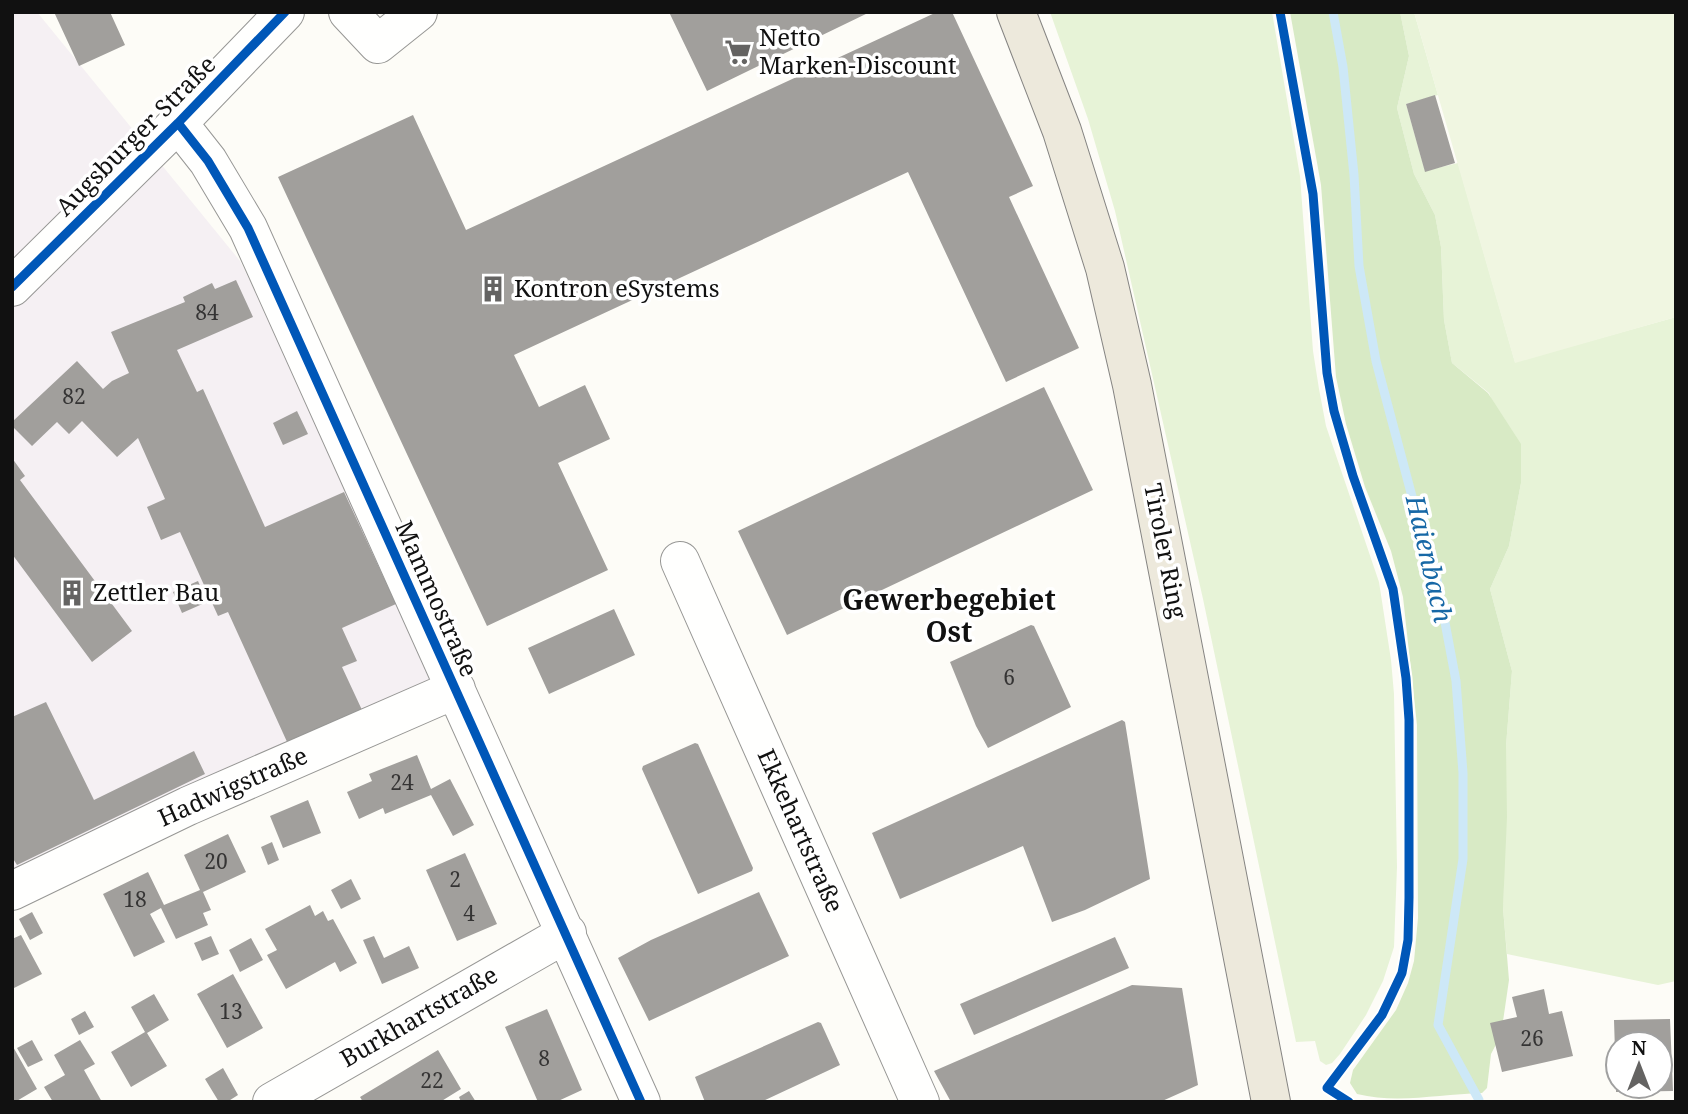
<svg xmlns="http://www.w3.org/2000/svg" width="1688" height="1114" viewBox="0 0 1688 1114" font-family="'Noto Serif',serif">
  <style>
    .industrial { fill: #f5f0f3 }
    .green { fill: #e7f3d7 }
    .forest { fill: #d8eac5 }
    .pitch { fill: #f0f6e1 }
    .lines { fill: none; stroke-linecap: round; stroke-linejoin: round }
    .stream { stroke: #cde8f7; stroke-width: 9 }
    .building { fill: #a19f9c }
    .minor-casing { stroke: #979795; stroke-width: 40 }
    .major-casing { stroke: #858482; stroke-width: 40 }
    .minor { stroke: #fffffe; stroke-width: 38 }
    .major { stroke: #ede9dc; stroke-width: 38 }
    .cycleway-casing { stroke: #fff; stroke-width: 13 }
    .cycleway { stroke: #0057b8; stroke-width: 9 }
    .labels { text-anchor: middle; stroke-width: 7; stroke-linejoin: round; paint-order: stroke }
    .number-label { font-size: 21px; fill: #353434 }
    .poi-label { font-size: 24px; fill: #111; stroke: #fff; text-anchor: start }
    .street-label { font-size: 24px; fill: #111; stroke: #fff }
    .water-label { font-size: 26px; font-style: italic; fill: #1768a6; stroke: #fff }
    .quarter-label { font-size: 28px; font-weight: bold; fill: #111; stroke: #fff }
  </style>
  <rect width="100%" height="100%" fill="#fdfcf7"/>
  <path class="industrial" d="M12,12H37L240,261L456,689L12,902Z"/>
  <path class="green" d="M1050,12H1272L1300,176L1313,351L1319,389L1326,426L1379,582L1391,660L1394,694L1397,867L1394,947L1383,981L1366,1015L1340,1054L1332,1063L1326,1065L1320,1061L1315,1041L1296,1042L1203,599L1115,211L1088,119Z
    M1400,12H1414L1438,95L1406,104L1425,171L1458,163L1515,362L1676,317V981L1658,985L1507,954L1503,908L1506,746L1512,671L1490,589L1509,546L1521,483L1489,393L1452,363L1444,320L1441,247L1435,215L1414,174L1397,108L1409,56Z"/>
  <path class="forest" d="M1290,12H1400L1409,56L1397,108L1414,174L1435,215L1441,247L1444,320L1452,363L1488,393L1521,444V483L1509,546L1490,589L1512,671L1506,746L1507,817L1503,908L1509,980L1501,1035L1491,1054L1487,1088L1482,1093C1440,1094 1398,1104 1357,1094L1350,1083L1353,1070L1396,1010L1408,983L1414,961L1418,918L1417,725L1403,597L1391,551L1365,487L1346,424L1336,377L1321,185Z"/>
  <path class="pitch" d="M1414,12H1676V317L1515,363Z"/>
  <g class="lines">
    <path class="stream" d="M1333,12L1343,67L1354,175L1359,266L1376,361L1414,504L1434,564L1456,681L1463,773V859L1438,1025L1479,1100"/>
  </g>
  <path class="building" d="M54,12H110L125,45L79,66Z
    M669,12H870L707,91Z
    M937,12H952L1033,186L1009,197L1079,348L1006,382L908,172L514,355L539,407L585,385L610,439L558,463L608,570L487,626L278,177L413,115L466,230Z
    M1435,95L1455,163L1425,172L1406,104Z
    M236,280L253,317L177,350L197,392L203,389L265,527L344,492L396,604L342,628L357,661L342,667L362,710L288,744L228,612L218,616L180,532L161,540L147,507L165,499L138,438L117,457L82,421L69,434L57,422L32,446L12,426V422L77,361L103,389L112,381L129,373L111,332L185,302L183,297L212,283L215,289Z
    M1044,387L1093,490L787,635L738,531Z
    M297,411L308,434L283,445L273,423Z
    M12,458L25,476L20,480L132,631L92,662L12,554Z
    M198,581L207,602L182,613L173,592Z
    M614,609L635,655L549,694L528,648Z
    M1031,625L1034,626L1071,707L988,748L976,726L950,662Z
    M46,702L94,800L194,751L205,774L17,865L12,857V717Z
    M1122,720L1125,722L1150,879L1085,910L1052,922L1023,846L900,899L872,833Z
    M695,743L698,744L753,868L752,871L698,894L642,769L643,766Z
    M417,755L431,789L450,779L474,825L453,836L431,795L385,814L383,808L359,819L347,792L372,781L369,774Z
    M308,800L321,833L283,848L270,816Z
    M228,834L246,872L203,892L211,910L203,913L208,925L176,939L161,908L150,914L165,942L134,957L103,894L148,872L164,905L200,890L184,855Z
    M272,842L279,860L268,865L261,847Z
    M465,853L497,924L457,941L426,870Z
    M351,879L361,899L341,909L331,890Z
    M759,892L789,956L649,1021L618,958L651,940Z
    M310,905L315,916L323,911L328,921L333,919L357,963L340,972L335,962L286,989L267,955L277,950L265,929Z
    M32,912L43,933L30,940L19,919Z
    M21,935L42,974L12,989V939Z
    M211,936L219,954L202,961L194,943Z
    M374,936L384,958L409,946L419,968L382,984L363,940Z
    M1115,937L1129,968L974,1035L960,1004Z
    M251,938L263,960L240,972L229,950Z
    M233,974L263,1028L227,1048L197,994Z
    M1132,985L1182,988L1198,1085L1160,1102H951L934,1071Z
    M1544,989L1549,1014L1562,1011L1573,1056L1502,1072L1490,1023L1517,1017L1512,997Z
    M154,994L169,1020L147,1033L167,1066L131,1087L111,1052L145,1032L131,1007Z
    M547,1009L582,1090L556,1102H538L505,1027Z
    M85,1011L94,1027L79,1035L71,1019Z
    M1670,1019L1673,1091L1616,1092V1086H1660V1044H1618V1083H1616L1614,1020Z
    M818,1022L821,1023L840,1065L761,1102H705L695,1077Z
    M32,1040L43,1060L28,1067L17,1048Z
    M80,1040L95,1064L84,1070L102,1102H53L44,1087L65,1075L54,1055Z
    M12,1045L37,1089L15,1102H12Z
    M438,1050L461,1089L440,1102H363L360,1097Z
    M223,1068L238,1095L227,1102H219L205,1079Z
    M469,1091L476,1102H461L459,1097Z"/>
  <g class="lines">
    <g class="minor-casing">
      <path id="minor" d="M348,12L378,44L418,12
        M178,123L208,161L248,228L641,1102
        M12,287L178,123L285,12
        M680,561L920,1102
        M12,891L188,806L456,689
        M272,1102L567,933"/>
    </g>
    <g class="major-casing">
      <path id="major" d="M1016,12L1062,131L1105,268L1132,385L1271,1102"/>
    </g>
    <use href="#minor" class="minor"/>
    <use href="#major" class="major"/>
    <g class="cycleway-casing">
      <path id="cycleway" d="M1280,12L1313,194L1327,373L1334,411L1353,476L1393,589L1406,678L1409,720V898L1408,940L1402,973L1382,1015L1327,1088L1349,1102
        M178,123L208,161L248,228L641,1102
        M12,287L178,123L285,12"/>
    </g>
    <use href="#cycleway" class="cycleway"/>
  </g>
  <defs>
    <g id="supermarket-bare" transform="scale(2.1)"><path d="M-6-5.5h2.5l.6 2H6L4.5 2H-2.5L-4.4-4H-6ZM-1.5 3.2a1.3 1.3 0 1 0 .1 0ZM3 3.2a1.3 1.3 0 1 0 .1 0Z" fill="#646362" stroke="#fff" stroke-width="2.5" paint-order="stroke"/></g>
    <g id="building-bare" transform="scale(2.1)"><path d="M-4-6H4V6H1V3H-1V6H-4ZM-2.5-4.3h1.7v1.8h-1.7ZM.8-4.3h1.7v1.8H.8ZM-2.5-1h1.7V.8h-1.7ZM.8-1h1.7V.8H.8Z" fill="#646362" stroke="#fff" stroke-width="2.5" paint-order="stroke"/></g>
  </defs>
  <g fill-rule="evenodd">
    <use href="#supermarket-bare" x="738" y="52"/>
    <use href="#building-bare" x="493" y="289"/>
    <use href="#building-bare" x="72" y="593"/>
  </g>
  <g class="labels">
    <g class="number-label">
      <text x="207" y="320">84</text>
      <text x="74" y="404">82</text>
      <text x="1009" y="685">6</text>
      <text x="402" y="790">24</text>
      <text x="216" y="869">20</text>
      <text x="455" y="887">2</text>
      <text x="135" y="907">18</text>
      <text x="469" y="921">4</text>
      <text x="231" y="1019">13</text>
      <text x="1532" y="1046">26</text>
      <text x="544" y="1066">8</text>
      <text x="432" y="1088">22</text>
    </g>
    <g class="poi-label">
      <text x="759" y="46">Netto<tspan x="759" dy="28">Marken-Discount</tspan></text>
      <text x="514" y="297">Kontron eSystems</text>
      <text x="93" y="601">Zettler Bau</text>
    </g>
    <g class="street-label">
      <text transform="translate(136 136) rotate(-45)" y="8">Augsburger Straße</text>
      <text transform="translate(1165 551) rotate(79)" y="8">Tiroler Ring</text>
      <text transform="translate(436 599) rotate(66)" y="8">Mammostraße</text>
      <text transform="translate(233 787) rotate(-24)" y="8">Hadwigstraße</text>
      <text transform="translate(800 831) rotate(66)" y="8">Ekkehartstraße</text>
      <text transform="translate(419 1017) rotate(-30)" y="8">Burkhartstraße</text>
    </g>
    <g class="water-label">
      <text transform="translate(1429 559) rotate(77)" y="9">Haienbach</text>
    </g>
    <g class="quarter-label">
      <text x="949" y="610">Gewerbegebiet<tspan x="949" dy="32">Ost</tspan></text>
    </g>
  </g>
  <rect width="1688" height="1114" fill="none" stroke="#111111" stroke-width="28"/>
  <g transform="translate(1639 1065)"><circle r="33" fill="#ffffff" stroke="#a0a0a0" stroke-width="2"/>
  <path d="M0-5L12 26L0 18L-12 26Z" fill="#646362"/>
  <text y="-10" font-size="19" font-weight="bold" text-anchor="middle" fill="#111111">N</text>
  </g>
</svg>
